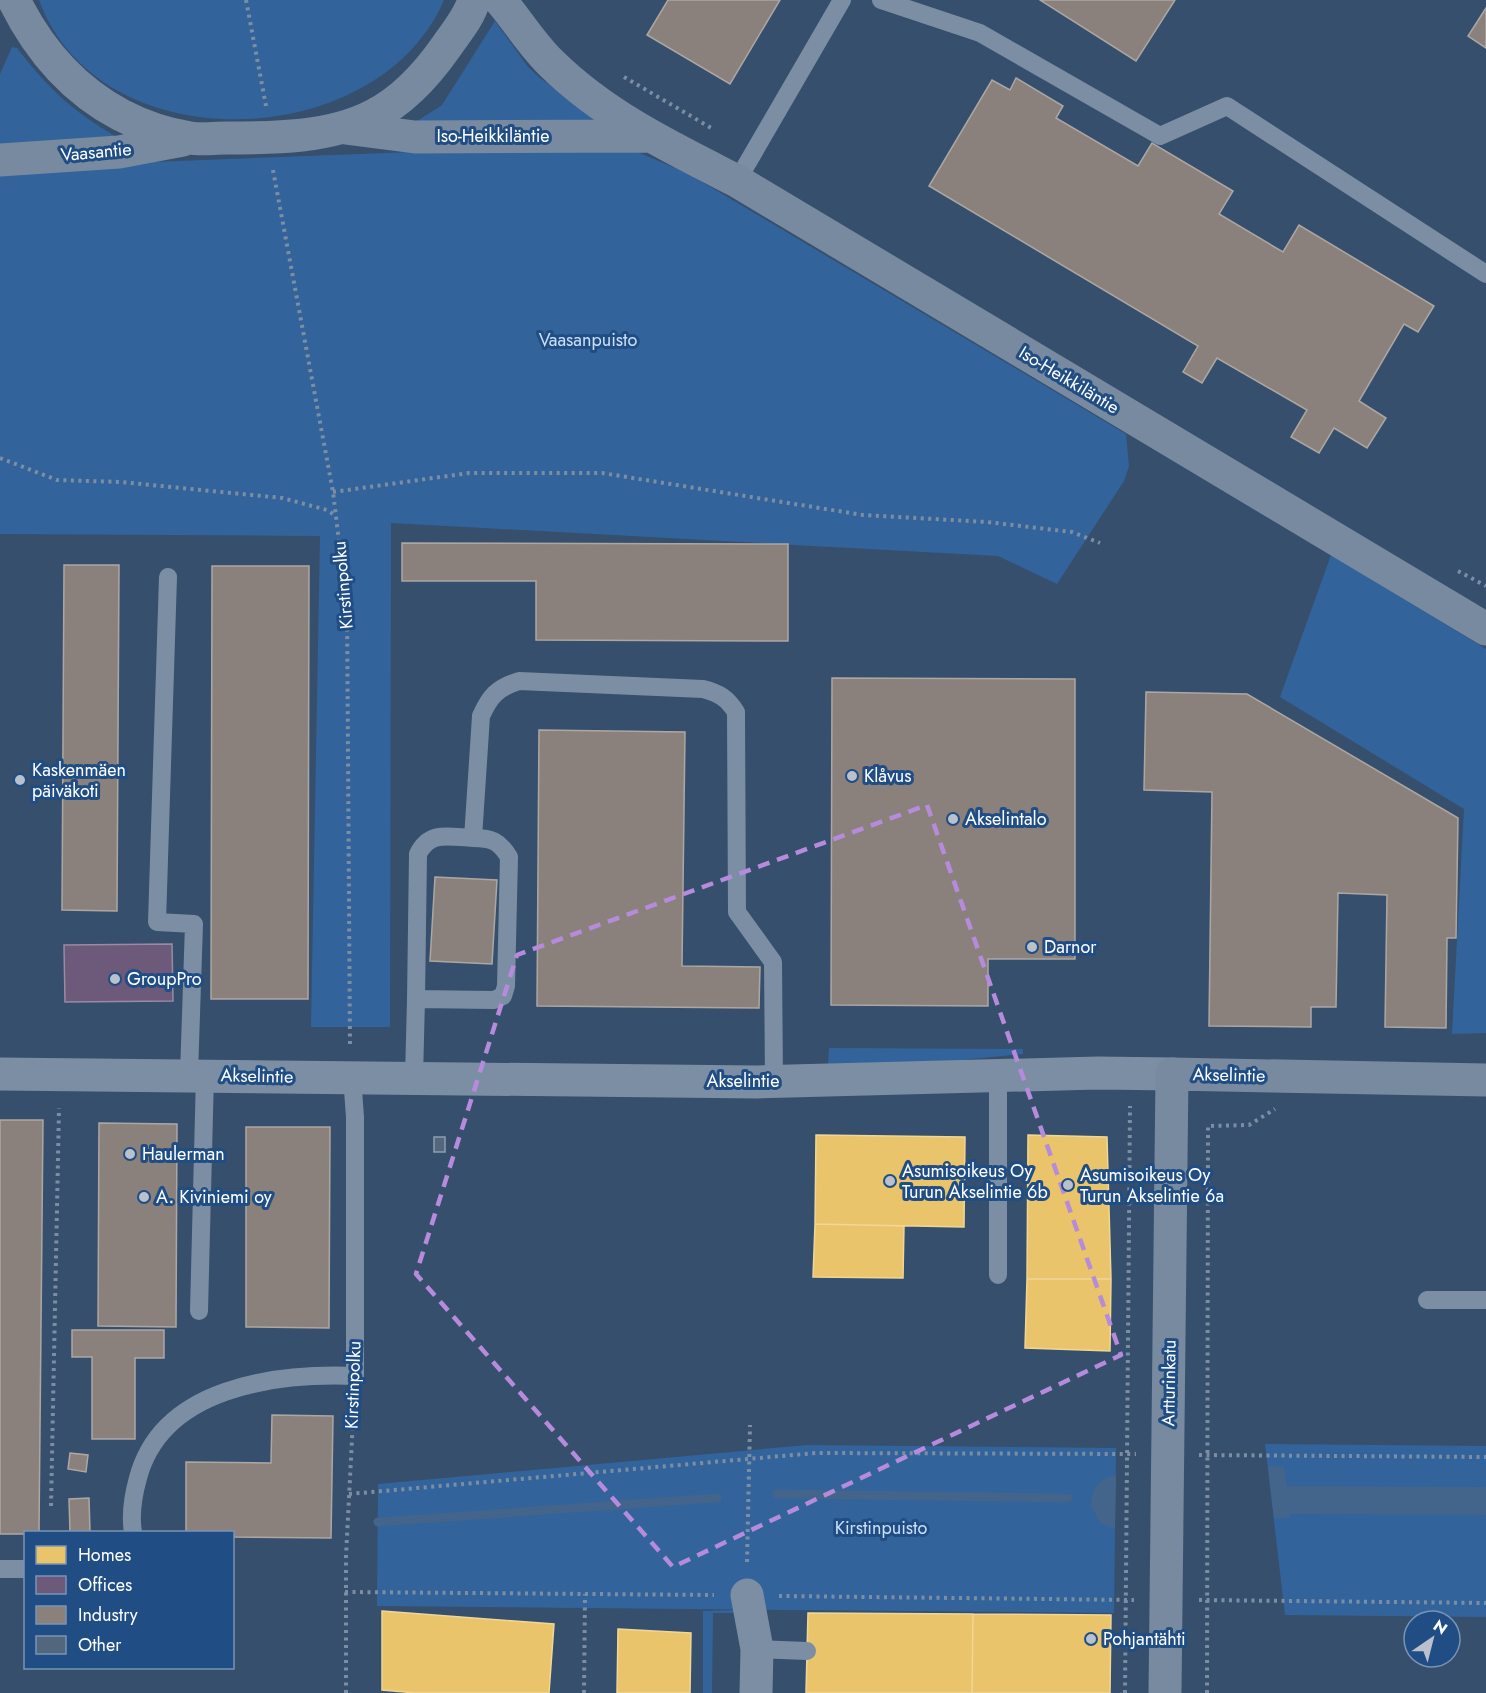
<svg xmlns="http://www.w3.org/2000/svg" width="1486" height="1693" viewBox="0 0 1486 1693" font-family="Jost,sans-serif">
  <style>
    .green { fill: #33639b }
    .water { fill: #43648b }
    .homes { fill: #e9c46a; stroke: #f0d697; stroke-width: 1.5 }
    .offices { fill: #6d597a; stroke: #998ba2; stroke-width: 1.5 }
    .industry { fill: #8a817c; stroke: #ada7a3; stroke-width: 1.5 }
    .lines { fill: none; stroke-linecap: round; stroke-linejoin: round }
    .stream { stroke: #43648b; stroke-width: 9 }
    .building { fill: #52667e; stroke: #909fb1; stroke-width: 1.5 }
    .path { stroke: #7c8ea3; stroke-width: 4; stroke-dasharray: 3 4.5; stroke-linecap: butt }
    .lane { stroke: #7c8ea3; stroke-width: 18 }
    .street { stroke: #7c8ea3; stroke-width: 33 }
    .secondary { stroke: #778a9f; stroke-width: 33 }
    .marked { fill: none; stroke: #b68bdc; stroke-width: 4.5; stroke-dasharray: 12 8; stroke-linejoin: round }
    .poi-dot { fill: #b9c1cc; stroke: #1f4d84; stroke-width: 2 }
    .labels { text-anchor: middle; stroke-width: 6; stroke-linejoin: round; paint-order: stroke }
    .street-label { font-size: 18px; fill: #fff; stroke: #1f4d84 }
    .park-label { font-size: 18px; fill: #cce0f7; stroke: #1f4d84 }
    .poi-label { font-size: 18px; fill: #fff; stroke: #1f4d84; text-anchor: start }
  </style>
  <rect width="100%" height="100%" fill="#364f6d"/>
  <path class="green" d="M39,0H444C379,153 99,165 39,0Z
    M495,21L528,67L540,78L602,121L414,123L442,105Z
    M12,47L17,48C50,91 77,115 124,141L0,149V74Z
    M598,145L635,151L687,173L1126,434L1129,466L1124,481L1057,584L998,556L391,523L390,1027H311L320,536L0,534V171L20,167Z
    M1331,555L1486,649V1033L1452,1034L1464,809L1280,697Z
    M829,1048L1023,1049V1054L951,1061L828,1064Z
    M1265,1444L1486,1446V1617L1285,1615Z
    M807,1445L1116,1448L1114,1613L377,1606L378,1484Z
    M737,1610V1613H713L712,1693H703V1611Z"/>
  <path class="water" d="M1268,1466L1284,1467L1287,1486L1486,1487V1515L1290,1514V1518H1274Z
    M1116,1475L1115,1529L1100,1523L1091,1506C1091,1489 1099,1478 1116,1475Z"/>
  <path class="homes" d="M816,1135L965,1137L964,1227L815,1224Z
    M1028,1135L1107,1137L1111,1279H1027Z
    M815,1224L904,1226L903,1278L813,1277Z
    M1027,1279H1111L1110,1351L1025,1348Z
    M382,1611L554,1624L549,1693H416L382,1690Z
    M808,1613L973,1614L972,1693H806Z
    M973,1614L1111,1615L1110,1693H972Z
    M618,1629L691,1633L690,1693H617Z"/>
  <path class="offices" d="M172,944L173,1001L65,1002L64,945Z"/>
  <path class="industry" d="M668,0H780L730,84L647,35Z
    M1040,0H1175L1136,61Z
    M1486,8V48L1468,36Z
    M1016,78L1063,106L1056,118L1138,166L1152,143L1233,191L1219,214L1283,252L1299,225L1434,306L1418,332L1404,324L1359,401L1386,418L1367,448L1334,428L1319,453L1291,437L1307,410L1217,358L1202,383L1183,372L1198,346L929,186L992,80L1010,90Z
    M402,543L788,544V641L536,640V581H402Z
    M64,565H119L117,911L62,910Z
    M212,566H309L308,999H211Z
    M832,678L1075,679V959H988V1006L831,1005Z
    M1146,692L1247,694L1458,818L1456,938H1447L1446,1028L1385,1027L1387,895L1338,893L1336,1007H1311V1027L1209,1026L1212,792L1144,790Z
    M539,730L685,732L682,966L760,967L759,1008L537,1006Z
    M435,877L497,880L492,964L430,961Z
    M0,1120H43L39,1532L26,1534H0Z
    M99,1123L177,1124L176,1327L98,1326Z
    M246,1127H330L329,1328L246,1327Z
    M72,1330H164V1358H135V1439H92V1357H72Z
    M272,1415L333,1416L331,1538L232,1537V1532H186V1462L271,1463Z
    M70,1453L88,1455L86,1472L68,1469Z
    M89,1498L90,1532H70L69,1499Z"/>
  <g class="lines">
    <path class="stream" d="M777,1494L1068,1498
      M378,1522L717,1498"/>
  </g>
  <path class="building" d="M434,1137H445V1152H434Z"/>
  <g class="lines">
    <path class="path" d="M246,0L266,106
      M624,77L713,129
      M273,170L333,492L347,608L350,1047
      M0,458L57,480L121,482L282,498L327,510L336,516
      M333,492L469,473H602L863,515L987,522L1072,532L1100,543
      M1458,571L1486,586
      M1199,1455L1486,1457
      M349,1494L816,1453L1136,1454
      M51,1506L59,1108
      M747,1562L750,1425
      M345,1592L714,1595
      M779,1596L1134,1600
      M1199,1600L1486,1603
      M346,1693V1556L354,1400
      M584,1693L585,1594
      M1125,1693L1130,1106
      M1207,1693L1208,1126L1249,1125L1275,1109"/>
    <path class="lane" d="M881,0L980,33L1160,136L1227,106L1486,274
      M737,181L842,0
      M168,577L157,922L194,924L189,1075
      M473,838C449,837 430,830 418,854L416,999L494,1000L503,996L506,986L509,857C499,841 492,838 473,838L481,716C490,696 497,688 519,681L703,689C719,693 727,698 736,712L737,912L773,962L774,1081
      M414,1078L416,999
      M998,1275V1075
      M1427,1300H1486
      M199,1311L205,1075
      M133,1532C130,1514 133,1496 138,1478C162,1387 275,1373 355,1376V1117L352,1077
      M0,1569H26
      M757,1649L807,1651"/>
    <path class="street" d="M0,1074L757,1082L1098,1073L1172,1074
      M747,1595L757,1649L756,1693"/>
    <path class="secondary" d="M14,0C38,49 72,89 121,115C142,126 166,134 190,138C201,140 214,138 226,138C274,138 330,138 374,115C404,100 427,74 446,47C456,32 469,18 474,0
      M500,0C518,21 532,45 552,64C605,116 672,148 737,181L1486,629
      M345,128L415,137L649,136
      M0,160L119,152L183,140
      M1165,1693L1172,1074L1486,1080"/>
  </g>
  <path class="marked" d="M927,805L1121,1355L673,1567L416,1274L517,955Z"/>
  <g class="poi-dot">
    <circle cx="852" cy="776" r="6"/>
    <circle cx="20" cy="780" r="6"/>
    <circle cx="953" cy="819" r="6"/>
    <circle cx="1032" cy="947" r="6"/>
    <circle cx="115" cy="979" r="6"/>
    <circle cx="130" cy="1154" r="6"/>
    <circle cx="890" cy="1181" r="6"/>
    <circle cx="1068" cy="1185" r="6"/>
    <circle cx="144" cy="1197" r="6"/>
    <circle cx="1091" cy="1639" r="6"/>
  </g>
  <g class="labels">
    <g class="street-label">
      <text x="493" y="142">Iso-Heikkiläntie</text>
      <text transform="translate(96 152) rotate(-5)" y="6">Vaasantie</text>
      <text transform="translate(1069 380) rotate(31)" y="6">Iso-Heikkiläntie</text>
      <text transform="translate(343 585) rotate(-95)" y="6">Kirstinpolku</text>
      <text transform="translate(1229 1075) rotate(1)" y="6">Akselintie</text>
      <text transform="translate(257 1076) rotate(1)" y="6">Akselintie</text>
      <text x="743" y="1087">Akselintie</text>
      <text transform="translate(1169 1383) rotate(-89)" y="6">Artturinkatu</text>
      <text transform="translate(353 1385) rotate(-88)" y="6">Kirstinpolku</text>
    </g>
    <g class="park-label">
      <text x="588" y="346">Vaasanpuisto</text>
      <text x="881" y="1534">Kirstinpuisto</text>
    </g>
    <g class="poi-label">
      <text x="32" y="776">Kaskenmäen<tspan x="32" dy="21">päiväkoti</tspan></text>
      <text x="864" y="782">Klåvus</text>
      <text x="965" y="825">Akselintalo</text>
      <text x="1044" y="953">Darnor</text>
      <text x="127" y="985">GroupPro</text>
      <text x="142" y="1160">Haulerman</text>
      <text x="902" y="1177">Asumisoikeus Oy<tspan x="902" dy="21">Turun Akselintie 6b</tspan></text>
      <text x="1080" y="1181">Asumisoikeus Oy<tspan x="1080" dy="21">Turun Akselintie 6a</tspan></text>
      <text x="156" y="1203">A. Kiviniemi oy</text>
      <text x="1103" y="1645">Pohjantähti</text>
    </g>
  </g>
  <rect x="24" y="1531" width="210" height="138" fill="#1f4d84" stroke="#7994b5" stroke-width="1.5"/>
  <rect x="36" y="1546" width="30" height="18" fill="#e9c46a" stroke="#7994b5" stroke-width="1.5"/>
  <text x="78" y="1561" font-size="18" fill="#ffffff">Homes</text>
  <rect x="36" y="1576" width="30" height="18" fill="#6d597a" stroke="#7994b5" stroke-width="1.5"/>
  <text x="78" y="1591" font-size="18" fill="#ffffff">Offices</text>
  <rect x="36" y="1606" width="30" height="18" fill="#8a817c" stroke="#7994b5" stroke-width="1.5"/>
  <text x="78" y="1621" font-size="18" fill="#ffffff">Industry</text>
  <rect x="36" y="1636" width="30" height="18" fill="#52667e" stroke="#7994b5" stroke-width="1.5"/>
  <text x="78" y="1651" font-size="18" fill="#ffffff">Other</text>
  <g transform="translate(1432 1639) rotate(35)"><circle r="28" fill="#1f4d84" stroke="#7994b5" stroke-width="1.5"/>
  <path d="M0-4.5L10 22L0 15L-10 22Z" fill="#b9c1cc"/>
  <text y="-9" font-size="16" font-weight="bold" text-anchor="middle" fill="#ffffff">N</text>
  </g>
</svg>
